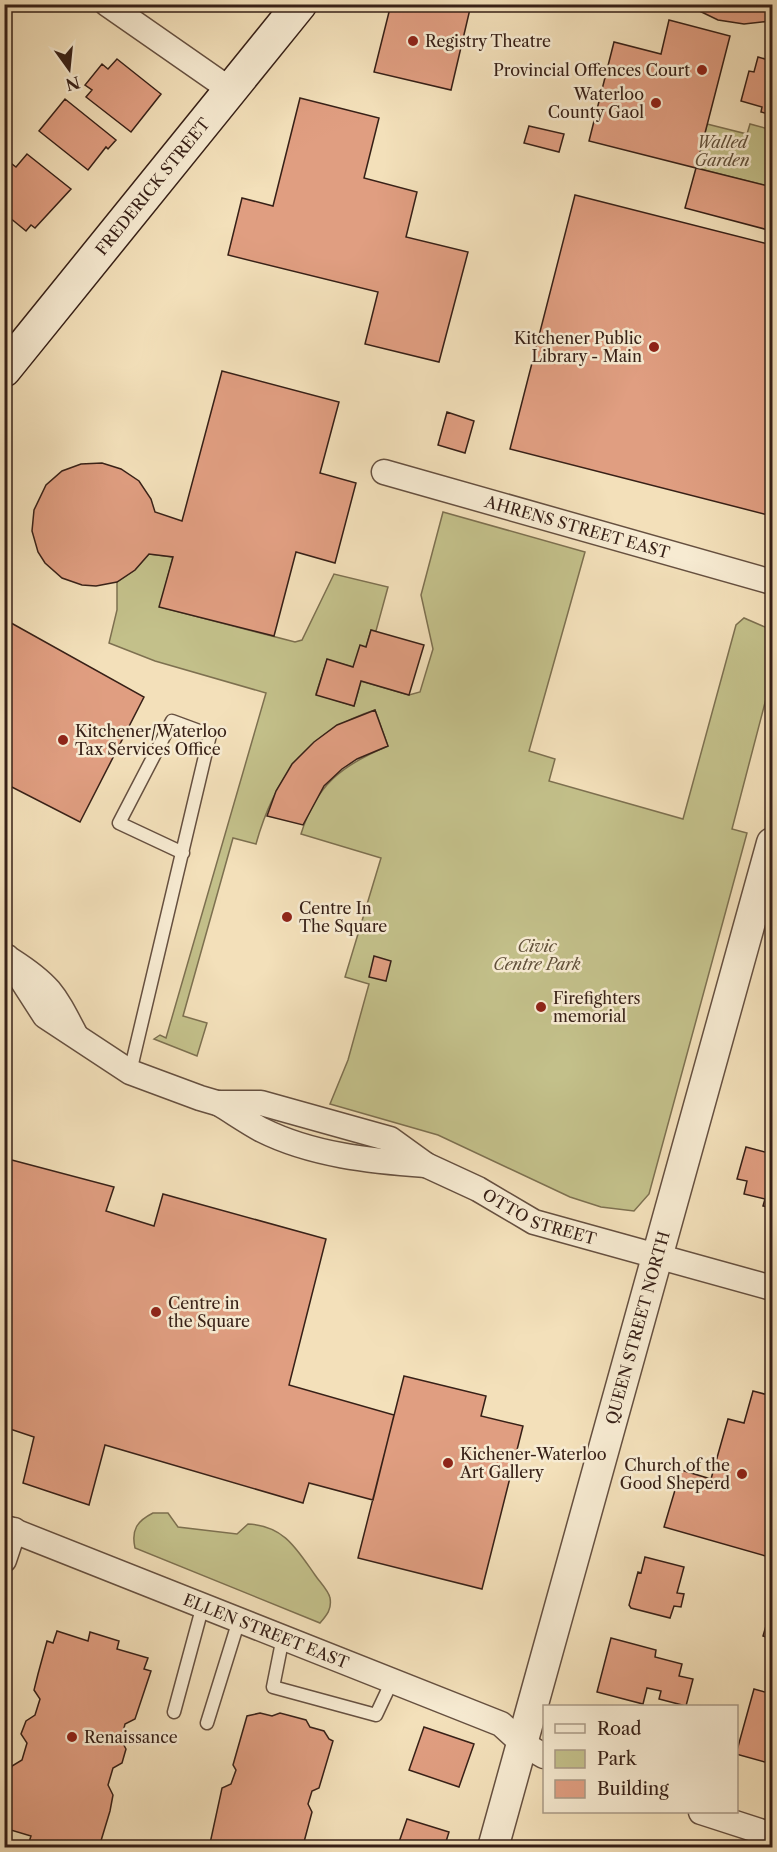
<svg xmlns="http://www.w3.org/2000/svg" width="777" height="1852" viewBox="0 0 777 1852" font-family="'Libre Caslon Text',serif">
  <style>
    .green { fill: #c3c08a; stroke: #7d7050; stroke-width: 1.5 }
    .building { fill: #e09e81; stroke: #372017; stroke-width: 1.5 }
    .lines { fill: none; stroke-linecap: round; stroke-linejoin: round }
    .service-casing { stroke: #665040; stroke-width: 15 }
    .minor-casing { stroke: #665040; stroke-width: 27 }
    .tertiary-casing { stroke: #665040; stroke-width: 33 }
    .secondary-casing { stroke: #372017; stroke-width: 36 }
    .service { stroke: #f7ebd2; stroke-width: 12 }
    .minor { stroke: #f7ebd2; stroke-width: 24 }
    .tertiary { stroke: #f7ebd2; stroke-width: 30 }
    .secondary { stroke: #f7ebd2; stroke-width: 33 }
    .poi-dot { fill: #8f2418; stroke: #f7ebd2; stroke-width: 2 }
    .labels { text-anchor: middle; stroke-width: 5; stroke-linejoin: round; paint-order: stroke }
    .poi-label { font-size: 16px; fill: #372017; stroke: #f7ebd2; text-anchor: start }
    .park-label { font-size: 16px; font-style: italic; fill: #61503a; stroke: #f7ebd2 }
    .street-label { font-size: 16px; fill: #372017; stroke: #f7ebd2 }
  </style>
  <rect width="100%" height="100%" fill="#f3e0ba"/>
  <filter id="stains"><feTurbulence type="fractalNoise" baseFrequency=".00333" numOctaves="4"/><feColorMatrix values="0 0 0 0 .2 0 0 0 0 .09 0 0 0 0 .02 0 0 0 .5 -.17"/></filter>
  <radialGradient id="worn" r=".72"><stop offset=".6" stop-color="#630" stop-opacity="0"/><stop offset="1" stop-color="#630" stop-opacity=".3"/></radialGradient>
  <path class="green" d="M707,124L747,134L750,124L772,130V187L696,168Z
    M443,512L585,552L529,751L555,759L549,781L683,819L736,625L744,618L772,630V676L732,829L747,833L649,1194L634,1211L601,1207L570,1197L438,1135L330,1104L348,1060L369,984L345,977L381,858L301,834C316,785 342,765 388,746L375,710C308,731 274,779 256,844L233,838L183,1016L207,1023L197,1056L154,1039L160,1035L166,1038L266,693L155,661L109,643L117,610V582L135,570L149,554L173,557L160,607L295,642L302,640L334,574L388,587L376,631L371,630L366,647L353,667L327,660L316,694L354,706L361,681L409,695L420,692L433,649L421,595Z
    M153,1513H168L178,1527L237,1534L248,1524C284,1526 296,1548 315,1575C319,1581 329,1591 330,1598C332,1609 327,1615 320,1623L135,1548C131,1530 137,1521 153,1513Z"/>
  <path class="building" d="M391,4H450L470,9L451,90L374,72Z
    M685,4H772V21L744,24L718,20Z
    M669,20L730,36L696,168L589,141L614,42L661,54Z
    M758,57L772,61V115L761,112L762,107L741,101L749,71L754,72Z
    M117,59L161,94L131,132L86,97L92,90L85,85L102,64L108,69Z
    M300,98L379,118L364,178L417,192L406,237L468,252L439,362L365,344L378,292L228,255L242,198L273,206Z
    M65,99L116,140L108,149L106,147L88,170L39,131Z
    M529,126L564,134L559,152L524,143Z
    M27,154L71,189L35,228L31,225L26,231L4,213V158L16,167Z
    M696,168L772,187V231L685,208Z
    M575,195L772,245V516L510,449Z
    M222,371L339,402L320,473L356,483L335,563L296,552L274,636L159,607L173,557L149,554L135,570L117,582L96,586L82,585L62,578L45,563L38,552L32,531L34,510L46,485L62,471L81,464L102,463L121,469L139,481L151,499L155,512L182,521Z
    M447,412L474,421L465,453L438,445Z
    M4,619L144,697L80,822L4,783Z
    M371,630L424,645L409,695L361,681L354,706L316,695L327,659L353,667L360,645L366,647Z
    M375,710L388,746L357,759L342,769L324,786L303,825L267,816L276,791L292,764L314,742L337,725Z
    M374,956L391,961L386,981L369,977Z
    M746,1147L772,1154V1208L763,1206L765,1199L744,1194L747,1181L737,1179Z
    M8,1159L114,1187L106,1211L154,1226L163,1194L326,1239L289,1385L394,1415L373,1500L309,1483L303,1503L105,1445L89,1505L23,1483L34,1437L4,1427V1173Z
    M404,1376L486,1396L481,1416L523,1426L482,1589L358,1558Z
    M753,1391L772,1396V1545L769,1557L664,1527L681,1470L711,1479L728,1419L744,1423Z
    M645,1557L684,1567L677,1593L684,1594L681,1607L674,1606L670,1618L631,1608L629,1605L638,1572L641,1573Z
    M771,1609H772V1639L763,1636Z
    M57,1631L88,1641L90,1632L119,1641L117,1649L148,1658L144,1669L151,1671L135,1719L125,1724L121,1740L126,1749L122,1763L113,1768L108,1785L113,1795L110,1811L100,1844L96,1843L94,1848H71L60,1844L59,1848H35L28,1845L31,1836L4,1828V1788L12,1766L22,1760L27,1743L21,1734L26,1721L35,1715L40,1699L34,1690L38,1674L47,1641L53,1643Z
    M611,1638L656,1650L655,1657L682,1664L679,1676L693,1679L686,1706L659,1699L661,1691L647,1688L643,1704L597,1692Z
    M754,1689L772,1694V1764L736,1754Z
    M260,1713L272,1716L280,1713L306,1720L310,1727L324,1731L329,1739L333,1741L319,1788L312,1791L308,1804L312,1812L304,1842L306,1848H209L222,1788L231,1784L236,1770L233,1765L247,1716Z
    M424,1727L474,1744L459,1787L409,1770Z
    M407,1819L449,1832L444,1848H397Z"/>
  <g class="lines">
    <g class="service-casing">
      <path id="service" d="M754,913L772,918
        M130,1072L210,735L172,721L119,823L183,853
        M283,1637L273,1687L376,1715L392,1681
        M174,1712L203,1605
        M207,1723L239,1620"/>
    </g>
    <g class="minor-casing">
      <g id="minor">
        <path d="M107,4L232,91"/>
        <path id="s1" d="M384,472L772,582"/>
        <path id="s2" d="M7,957L45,1016L130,1072L200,1098L217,1103H261L390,1139L426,1165L478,1189L534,1222L772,1288"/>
        <path d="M11,960C50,985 54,994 75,1034"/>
        <path d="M218,1103C233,1112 247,1122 262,1130C312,1155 371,1161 426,1165"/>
        <path id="s3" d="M4,1527L501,1724L523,1744L544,1756"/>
        <path d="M4,1560L14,1530"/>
        <path d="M701,1812L772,1835"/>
      </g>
    </g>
    <g class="tertiary-casing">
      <g id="tertiary">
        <path id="s4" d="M493,1848L772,843"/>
      </g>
    </g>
    <g class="secondary-casing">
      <g id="secondary">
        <path id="s5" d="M4,370L300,4"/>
      </g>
    </g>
    <use href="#service" class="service"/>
    <use href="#minor" class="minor"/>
    <use href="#tertiary" class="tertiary"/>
    <use href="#secondary" class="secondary"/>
  </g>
  <g class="poi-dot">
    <circle cx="413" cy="41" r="6"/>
    <circle cx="702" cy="70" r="6"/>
    <circle cx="656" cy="103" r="6"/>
    <circle cx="654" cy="347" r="6"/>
    <circle cx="63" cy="740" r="6"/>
    <circle cx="287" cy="917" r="6"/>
    <circle cx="541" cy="1007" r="6"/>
    <circle cx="156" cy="1312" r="6"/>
    <circle cx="448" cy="1463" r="6"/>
    <circle cx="742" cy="1474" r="6"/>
    <circle cx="72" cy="1737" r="6"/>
  </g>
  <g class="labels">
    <g class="poi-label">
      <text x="425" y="47">Registry Theatre</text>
      <text x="690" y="76" text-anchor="end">Provincial Offences Court</text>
      <text x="644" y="100" text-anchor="end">Waterloo<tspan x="644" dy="18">County Gaol</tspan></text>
      <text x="642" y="344" text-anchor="end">Kitchener Public<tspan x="642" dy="18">Library - Main</tspan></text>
      <text x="75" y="737">Kitchener/Waterloo<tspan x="75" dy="18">Tax Services Office</tspan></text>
      <text x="299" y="914">Centre In<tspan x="299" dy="18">The Square</tspan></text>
      <text x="553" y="1004">Firefighters<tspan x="553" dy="18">memorial</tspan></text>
      <text x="168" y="1309">Centre in<tspan x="168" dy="18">the Square</tspan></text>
      <text x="460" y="1460">Kichener-Waterloo<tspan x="460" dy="18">Art Gallery</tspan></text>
      <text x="730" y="1471" text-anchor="end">Church of the<tspan x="730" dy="18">Good Sheperd</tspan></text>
      <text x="84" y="1743">Renaissance</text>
    </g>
    <g class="park-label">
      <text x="722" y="148">Walled<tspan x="722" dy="18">Garden</tspan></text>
      <text x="537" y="952">Civic<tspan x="537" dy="18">Centre Park</tspan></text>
    </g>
    <g class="street-label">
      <text dy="6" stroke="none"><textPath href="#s5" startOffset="236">FREDERICK STREET</textPath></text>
      <text dy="6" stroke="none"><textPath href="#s1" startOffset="201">AHRENS STREET EAST</textPath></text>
      <text dy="6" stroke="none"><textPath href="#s2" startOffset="612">OTTO STREET</textPath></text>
      <text dy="6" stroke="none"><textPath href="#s4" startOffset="540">QUEEN STREET NORTH</textPath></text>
      <text dy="6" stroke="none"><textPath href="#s3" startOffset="282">ELLEN STREET EAST</textPath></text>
    </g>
  </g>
  <rect width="777" height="1852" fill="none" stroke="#f3e0ba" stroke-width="24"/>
  <rect x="6" y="6" width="765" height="1840" fill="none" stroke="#372017" stroke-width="3"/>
  <rect x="12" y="12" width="753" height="1828" fill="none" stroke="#372017" stroke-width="1.5"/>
  <rect x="543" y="1705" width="195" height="108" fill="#f7ebd2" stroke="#aa9a87" stroke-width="1.5"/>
  <rect x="555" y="1724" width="30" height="9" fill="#f7ebd2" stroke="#aa9a87" stroke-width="1.5"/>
  <text x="597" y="1735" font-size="18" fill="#372017">Road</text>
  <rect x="555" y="1750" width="30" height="18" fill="#c3c08a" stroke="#aa9a87" stroke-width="1.5"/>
  <text x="597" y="1765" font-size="18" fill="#372017">Park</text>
  <rect x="555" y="1780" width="30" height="18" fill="#e09e81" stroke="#aa9a87" stroke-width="1.5"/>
  <text x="597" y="1795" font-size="18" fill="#372017">Building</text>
  <g transform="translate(69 69) rotate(165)" stroke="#f7ebd2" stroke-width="4.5" paint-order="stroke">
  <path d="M0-4.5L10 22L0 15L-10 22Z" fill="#372017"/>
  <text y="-9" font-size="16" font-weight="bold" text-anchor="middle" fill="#372017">N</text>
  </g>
  <rect width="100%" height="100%" filter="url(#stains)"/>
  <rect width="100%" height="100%" fill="url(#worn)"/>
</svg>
